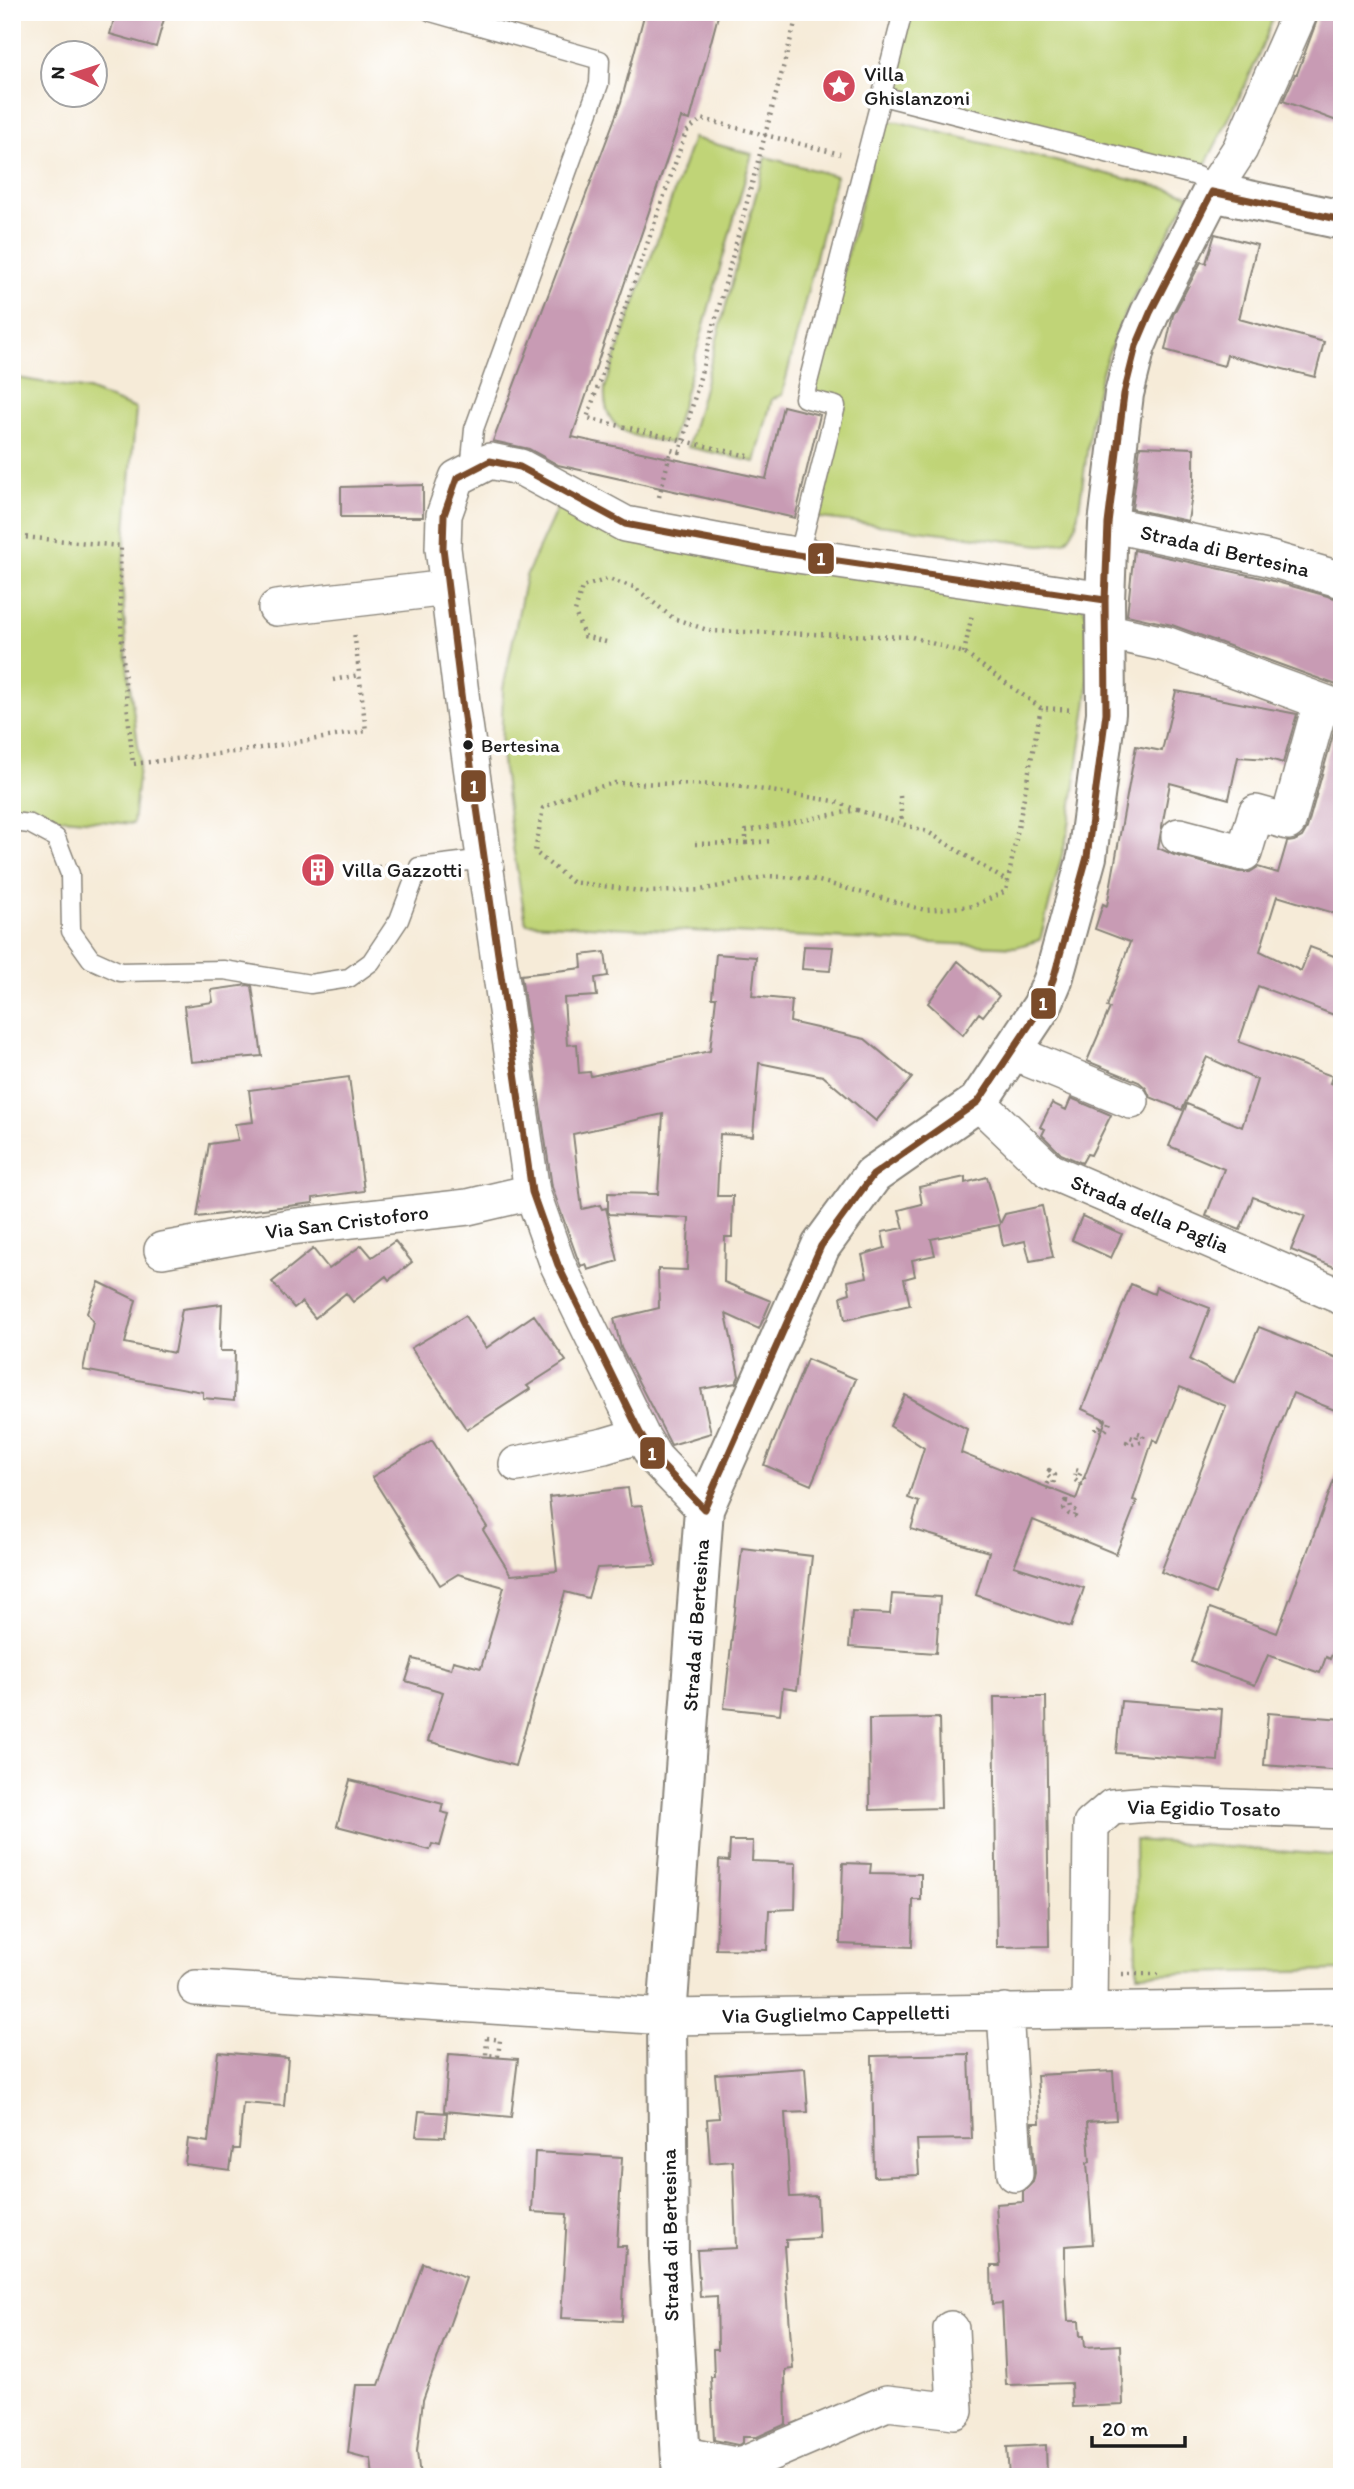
<svg xmlns="http://www.w3.org/2000/svg" width="1354" height="2489" viewBox="0 0 1354 2489" font-family="Itim,sans-serif">
  <style>
    .green { fill: #c0d477; stroke: #6e784a; stroke-width: 2 }
    .building { fill: #c89bb4 }
    .lines { fill: none; stroke-linecap: round; stroke-linejoin: round }
    .service-casing { stroke: #89847a; stroke-width: 21 }
    .minor-casing { stroke: #89847a; stroke-width: 38 }
    .tertiary-casing { stroke: #89847a; stroke-width: 42 }
    .path { stroke: #89847a; stroke-width: 4.5; stroke-dasharray: 2 5; stroke-linecap: butt }
    .service { stroke: #fff; stroke-width: 18 }
    .minor { stroke: #fff; stroke-width: 35 }
    .tertiary { stroke: #fff; stroke-width: 38 }
    .bus-1-casing { stroke: #fff; stroke-width: 12 }
    .bus-1 { stroke: #7a4b2a; stroke-width: 7 }
    .bus-dot { fill: #1c1c1c; stroke: #fff; stroke-width: 2.5 }
    .labels { text-anchor: middle; stroke-width: 7; stroke-linejoin: round; paint-order: stroke }
    .bus-label { font-size: 19px; fill: #1c1c1c; stroke: #fff; text-anchor: start }
    .poi-label { font-size: 21px; fill: #1c1c1c; stroke: #fff; text-anchor: start }
    .street-label { font-size: 21px; fill: #1c1c1c; stroke: #fff }
    .line-badge { stroke: #fff; stroke-width: 2.5 }
    .badge-label { font-size: 19px; text-anchor: middle; font-weight: bold; fill: #fff }
  </style>
  <rect width="100%" height="100%" fill="#fff"/>
  <filter id="ink" filterUnits="userSpaceOnUse"><feTurbulence type="fractalNoise" baseFrequency=".0143" numOctaves="2"/><feDisplacementMap in="SourceGraphic" scale="14" xChannelSelector="R" yChannelSelector="G"/><feConvolveMatrix kernelMatrix="1 2 1 2 8 2 1 2 1" color-interpolation-filters="sRGB"/></filter>
  <filter id="wash" filterUnits="userSpaceOnUse"><feTurbulence type="fractalNoise" baseFrequency=".00686" numOctaves="4" result="noise"/><feDisplacementMap in="SourceGraphic" scale="28" xChannelSelector="R" yChannelSelector="G"/><feGaussianBlur stdDeviation="1.57" result="paint"/><feColorMatrix in="noise" values="0 0 0 0 0 0 0 0 0 0 0 0 0 0 0 0 0 1.4 0 .05"/><feComposite in="paint" operator="in"/></filter>
  <g filter="url(#wash)">
    <rect width="100%" height="100%" fill="#f6ebd8"/>
    <path class="green" d="M908,12H1275C1256,69 1227,122 1200,175L897,101L889,83Z
      M882,121L899,122L1187,194L1189,197C1160,251 1126,303 1106,360C1088,411 1087,471 1076,524C1068,545 1062,543 1041,545L812,517L837,415L812,390Z
      M693,138L752,154L671,443C634,437 602,434 605,388Z
      M766,157L836,176L782,395L772,399L755,462L688,447Z
      M12,377L88,390L136,409L122,578L127,664L140,759L133,824L12,814Z
      M558,506L1077,593L1092,627L1087,700L1068,832L1040,940L1016,947L526,923L513,847L501,753L503,689L526,576Z
      M1135,1840L1342,1856V1970L1137,1974Z"/>
    <g id="blocks">
      <path class="building" d="M116,12H166L156,47L110,34Z
        M645,12H719L690,120L681,118L572,437L766,479L783,406L820,415L795,518L558,465L529,449L493,441L621,102Z
        M1320,12H1342V123L1283,101L1295,74H1297Z
        M1215,234L1257,245L1239,319L1324,342L1315,377L1227,355L1224,366L1165,350L1173,315L1201,262L1206,263Z
        M1140,446L1194,448V481L1188,521L1132,509Z
        M423,485V517H341V487Z
        M1134,550L1262,578L1342,600V687L1172,625L1127,615Z
        M1176,691L1297,714L1283,763L1270,759L1238,757L1229,799L1170,783L1158,848L1174,855L1239,872H1250L1258,867L1278,873L1287,842L1294,841L1302,837L1307,828L1335,728L1342,729V895L1337,914L1277,896L1260,951L1301,971L1310,947L1342,959V1018L1258,986L1239,1042L1332,1076L1330,1083L1342,1087V1270L1291,1250L1305,1216L1253,1197L1240,1230L1206,1216L1224,1169L1169,1146L1187,1104L1242,1127L1257,1080L1207,1057L1182,1110L1150,1097L1146,1088L1139,1082L1087,1061L1110,1008L1107,1007L1130,942L1095,929L1103,904L1107,906L1136,746L1162,751Z
        M804,946L833,947L830,971L802,969Z
        M605,952L608,976L595,978L597,996L564,998L567,1045L577,1044L579,1073L590,1072L591,1076L710,1051L716,998H712L716,954L756,957L752,996L792,1000L790,1022L865,1039L912,1078L876,1121L823,1076L759,1063L753,1136L720,1134L717,1196H733L732,1237H725L724,1282L771,1301L759,1329L726,1314L739,1376L736,1383L701,1389L711,1433L671,1445L621,1348L614,1319L659,1308L658,1269L687,1270L689,1218L608,1214V1193L658,1194L663,1114L573,1134L582,1209L600,1205L602,1209L606,1208L618,1261L588,1270L586,1264L581,1266L577,1257L552,1187L521,975L582,968L581,955Z
        M958,961L999,996L983,1016L979,1013L963,1035L928,1003Z
        M248,985L252,986L262,1056L191,1062L184,1006L213,1002L211,990Z
        M349,1077L364,1191L313,1198V1203L197,1217L209,1144L238,1140L235,1124L253,1122L249,1090Z
        M1071,1098L1111,1115L1091,1155L1087,1154L1082,1163L1061,1154L1042,1135L1045,1129L1040,1127L1052,1103L1066,1110Z
        M965,1177V1183L987,1177L1000,1224L1005,1214L1042,1206L1053,1257L1030,1261L1025,1241L1003,1246L999,1225L931,1239L935,1255L912,1260L915,1276L904,1279L910,1305L845,1320L841,1296L850,1293L848,1281L867,1277L862,1255L885,1248L882,1232L904,1228L899,1210L922,1204L919,1187Z
        M1082,1216L1122,1234L1111,1258L1072,1240Z
        M395,1241L412,1262L389,1280L386,1276L353,1302L346,1293L315,1318L302,1302L294,1308L272,1282L313,1249L329,1269L362,1245L372,1257Z
        M99,1282L136,1300L125,1343L174,1353L182,1309L222,1304L220,1351H235L234,1401L203,1398V1392L83,1370L93,1322L87,1313Z
        M1131,1284L1154,1294L1156,1287L1210,1308L1190,1360L1235,1383L1259,1327L1342,1360V1413L1293,1393L1215,1594L1161,1572L1226,1406L1180,1387L1158,1442L1153,1439L1133,1500L1137,1501L1116,1554L1033,1520L1014,1566L1084,1588L1071,1627L976,1595L989,1552L911,1529L919,1502L908,1498L924,1448L890,1426L905,1395L967,1429L961,1453L1076,1499L1106,1420L1082,1409Z
        M534,1315L566,1361L527,1386L530,1389L467,1430L411,1348L465,1316L486,1348Z
        M807,1359L856,1379L811,1485L764,1465Z
        M432,1440L487,1527L483,1530L511,1575L557,1571L549,1497L628,1488L631,1506L642,1505L656,1565L597,1568L588,1598L565,1592L515,1766L428,1741L443,1692L406,1681L413,1659L451,1669L453,1661L481,1668L504,1587L458,1574L440,1585L372,1477Z
        M1339,1467L1342,1468V1629L1330,1659L1326,1657L1320,1673L1268,1655L1255,1685L1191,1662L1210,1608L1277,1633Z
        M742,1548L812,1556L797,1690L783,1688L780,1714L724,1708Z
        M892,1594L940,1597L936,1653L849,1647L852,1612L890,1614Z
        M994,1697H1046L1049,1946L997,1947Z
        M1121,1701L1222,1709L1218,1761L1116,1753Z
        M1268,1713L1342,1719V1771L1264,1765Z
        M939,1718L941,1808L870,1810L869,1719Z
        M350,1780L443,1804L441,1812L449,1814L440,1846L432,1844L430,1850L337,1826Z
        M730,1841H753L752,1861L796,1863L795,1909L769,1910L767,1950L716,1949L719,1860L729,1861Z
        M843,1863L871,1864L870,1873L921,1874V1900H913L912,1947L840,1944Z
        M218,2052L288,2058L284,2106L243,2103L239,2149H233L230,2170L185,2164L188,2139L208,2142Z
        M449,2054L518,2059L511,2117L444,2111Z
        M969,2054L972,2139L917,2140L919,2175L874,2177L872,2056Z
        M805,2068L808,2112L785,2113L790,2197L817,2196L819,2238L786,2240V2246H784L793,2369L785,2370L786,2424L757,2437H743V2443L738,2445L714,2440L711,2377H714L713,2349H718L717,2296L700,2297L697,2250L736,2248L733,2161L710,2163L707,2119L719,2118L715,2074Z
        M1113,2071L1116,2120L1087,2122L1090,2162L1087,2163L1093,2244L1065,2246V2272L1068,2321H1079L1080,2336H1084L1085,2347L1121,2345L1123,2405L1072,2407L1071,2383L1006,2385L1002,2303L992,2304L991,2266H1000L996,2204L1023,2202V2192L1033,2182L1035,2173L1032,2123H1040L1037,2075Z
        M419,2111L447,2113L445,2137L416,2136Z
        M535,2152L622,2157L617,2246H626L622,2321L561,2318L567,2214L532,2212Z
        M423,2263L466,2278L423,2400L417,2451L420,2477H373L371,2459L348,2453L356,2385H379Z
        M1046,2445L1047,2477H1009L1007,2447Z"/>
    </g>
  </g>
  <g filter="url(#ink)">
    <use href="#blocks" fill-opacity="0" stroke="#89847a" stroke-width="2"/>
    <g class="lines">
      <g class="service-casing">
        <path id="service" d="M431,12L600,60L599,84L474,429L470,471
          M882,96L1197,176L1212,192
          M799,554L836,406L804,398L903,12
          M12,822L30,824L56,838L70,874L71,931L91,959L120,972L224,970L310,984L349,978L371,962L399,920L419,867L485,859"/>
      </g>
      <g class="minor-casing">
        <path id="minor" d="M1212,192L1240,149L1300,12
          M1108,524L1267,558L1342,580
          M276,608L448,588
          M1105,631L1165,644L1342,709
          M1179,836L1244,853L1256,813L1288,822L1321,702
          M1016,1046L1031,1060L1131,1101
          M978,1102L1050,1171L1342,1297
          M162,1250L289,1227L468,1207L532,1192
          M517,1464L604,1446L641,1435
          M704,1509L655,1458L641,1435L558,1265L532,1192L463,710L443,548L444,515L457,478L490,461L520,467L625,524L763,550L1105,600
          M196,1988L667,2017L1342,2007
          M1005,2011L1015,2174
          M1089,2011L1091,1825L1112,1807L1148,1804L1342,1811
          M679,2454L740,2466L887,2403L955,2411L951,2329"/>
      </g>
      <g class="tertiary-casing">
        <path id="tertiary" d="M682,2477L669,2259L667,2017L704,1509L821,1246L873,1175L978,1102L1042,1006L1053,980L1087,857L1106,713L1105,600L1108,524L1124,394L1136,346L1150,313L1212,192L1342,220"/>
      </g>
      <path class="path" d="M748,456L587,418L686,132L702,119L840,154
        M659,497L671,450L680,452L798,12
        M12,536L121,546C117,619 126,692 133,764L242,751L366,731L354,631
        M606,642L584,636L575,612L582,587L608,579L634,587L673,618L710,631L912,637L964,653L1041,708L1074,710
        M964,653L972,614
        M333,680L359,675
        M900,796L902,824
        M857,810L928,832L1008,882
        M746,843L774,841
        M695,844L746,843V831L857,810L834,801L733,785L615,783L574,793L543,808L535,852L572,882L647,892L701,890L768,876L812,879L925,910L974,906L1006,891L1041,708
        M364,868L395,866
        M1104,1419L1110,1422C1107,1429 1105,1434 1096,1432V1427H1100Z
        M1138,1433L1144,1435L1141,1442L1132,1444L1127,1442L1130,1437L1136,1439Z
        M1049,1470L1055,1475L1052,1491L1046,1488L1050,1478L1048,1476Z
        M1076,1470L1081,1472L1079,1476L1084,1479L1081,1485L1074,1479Z
        M1066,1501L1070,1502L1071,1508L1077,1511L1075,1516L1069,1514L1064,1509Z
        M1122,1974H1158
        M487,2038L500,2040L498,2056L486,2055Z"/>
      <use href="#service" class="service"/>
      <use href="#minor" class="minor"/>
      <use href="#tertiary" class="tertiary"/>
      <g class="bus-1-casing">
        <path id="bus-1" d="M1212,192L1342,220
          M490,461L520,467L625,524L763,550L1105,600L1106,713L1087,857L1053,980L1042,1006L978,1102L873,1175L821,1246L704,1509L655,1458L641,1435L558,1265L532,1192L463,710L443,548L444,515L457,478Z
          M1105,600L1108,524L1124,394L1136,346L1150,313L1212,192"/>
      </g>
      <use href="#bus-1" class="bus-1"/>
    </g>
  </g>
  <defs>
    <g id="sight-disc" transform="scale(1.75)"><circle r="9.5" fill="#d1495b" stroke="#fff"/><path d="M0-6L1.8-2.2L6-1.7L2.9 1.2L3.7 5.4L0 3.3L-3.7 5.4L-2.9 1.2L-6-1.7L-1.8-2.2Z" fill="#fff"/></g>
    <g id="building-disc" transform="scale(1.75)"><circle r="9.5" fill="#d1495b" stroke="#fff"/><path d="M-4-6H4V6H1V3H-1V6H-4ZM-2.5-4.3h1.7v1.8h-1.7ZM.8-4.3h1.7v1.8H.8ZM-2.5-1h1.7V.8h-1.7ZM.8-1h1.7V.8H.8Z" fill="#fff"/></g>
  </defs>
  <g fill-rule="evenodd">
    <use href="#sight-disc" x="839" y="86"/>
    <use href="#building-disc" x="318" y="870"/>
  </g>
  <circle class="bus-dot" cx="468" cy="745" r="6"/>
  <g class="labels">
    <g class="bus-label">
      <text x="481" y="752">Bertesina</text>
    </g>
    <g class="poi-label">
      <text x="864" y="81">Villa<tspan x="864" dy="24">Ghislanzoni</tspan></text>
      <text x="342" y="877">Villa Gazzotti</text>
    </g>
    <g class="street-label">
      <text transform="translate(1225 551) rotate(13)" y="7">Strada di Bertesina</text>
      <text transform="translate(1150 1214) rotate(23)" y="7">Strada della Paglia</text>
      <text transform="translate(347 1222) rotate(-7)" y="7">Via San Cristoforo</text>
      <text transform="translate(696 1625) rotate(-86)" y="7">Strada di Bertesina</text>
      <text transform="translate(1204 1808) rotate(1)" y="7">Via Egidio Tosato</text>
      <text transform="translate(836 2014) rotate(-1)" y="7">Via Guglielmo Cappelletti</text>
      <text transform="translate(670 2235) rotate(-91)" y="7">Strada di Bertesina</text>
    </g>
  </g>
  <g class="line-badge">
    <rect x="807" y="542" width="28" height="33" rx="7" fill="#7a4b2a"/>
    <rect x="460" y="769" width="27" height="34" rx="7" fill="#7a4b2a"/>
    <rect x="1030" y="987" width="27" height="33" rx="7" fill="#7a4b2a"/>
    <rect x="639" y="1436" width="27" height="34" rx="7" fill="#7a4b2a"/>
  </g>
  <g class="badge-label">
    <text x="821" y="565">1</text>
    <text x="474" y="793">1</text>
    <text x="1043" y="1010">1</text>
    <text x="652" y="1460">1</text>
  </g>
  <rect width="1354" height="2489" fill="none" stroke="#fff" stroke-width="42"/>
  <g transform="translate(74 74) rotate(273)"><circle r="33" fill="#ffffff" stroke="#a4a4a4" stroke-width="2"/>
  <path d="M0-5L12 26L0 18L-12 26Z" fill="#d1495b"/>
  <text y="-10" font-size="19" font-weight="bold" text-anchor="middle" fill="#1c1c1c">N</text>
  </g>
  <path d="M1092 2436v10h93v-10" fill="none" stroke="#1c1c1c" stroke-width="3.5"/>
  <text x="1102" y="2436" font-size="21" fill="#1c1c1c" stroke="#ffffff" stroke-width="5" paint-order="stroke">20 m</text>
</svg>
